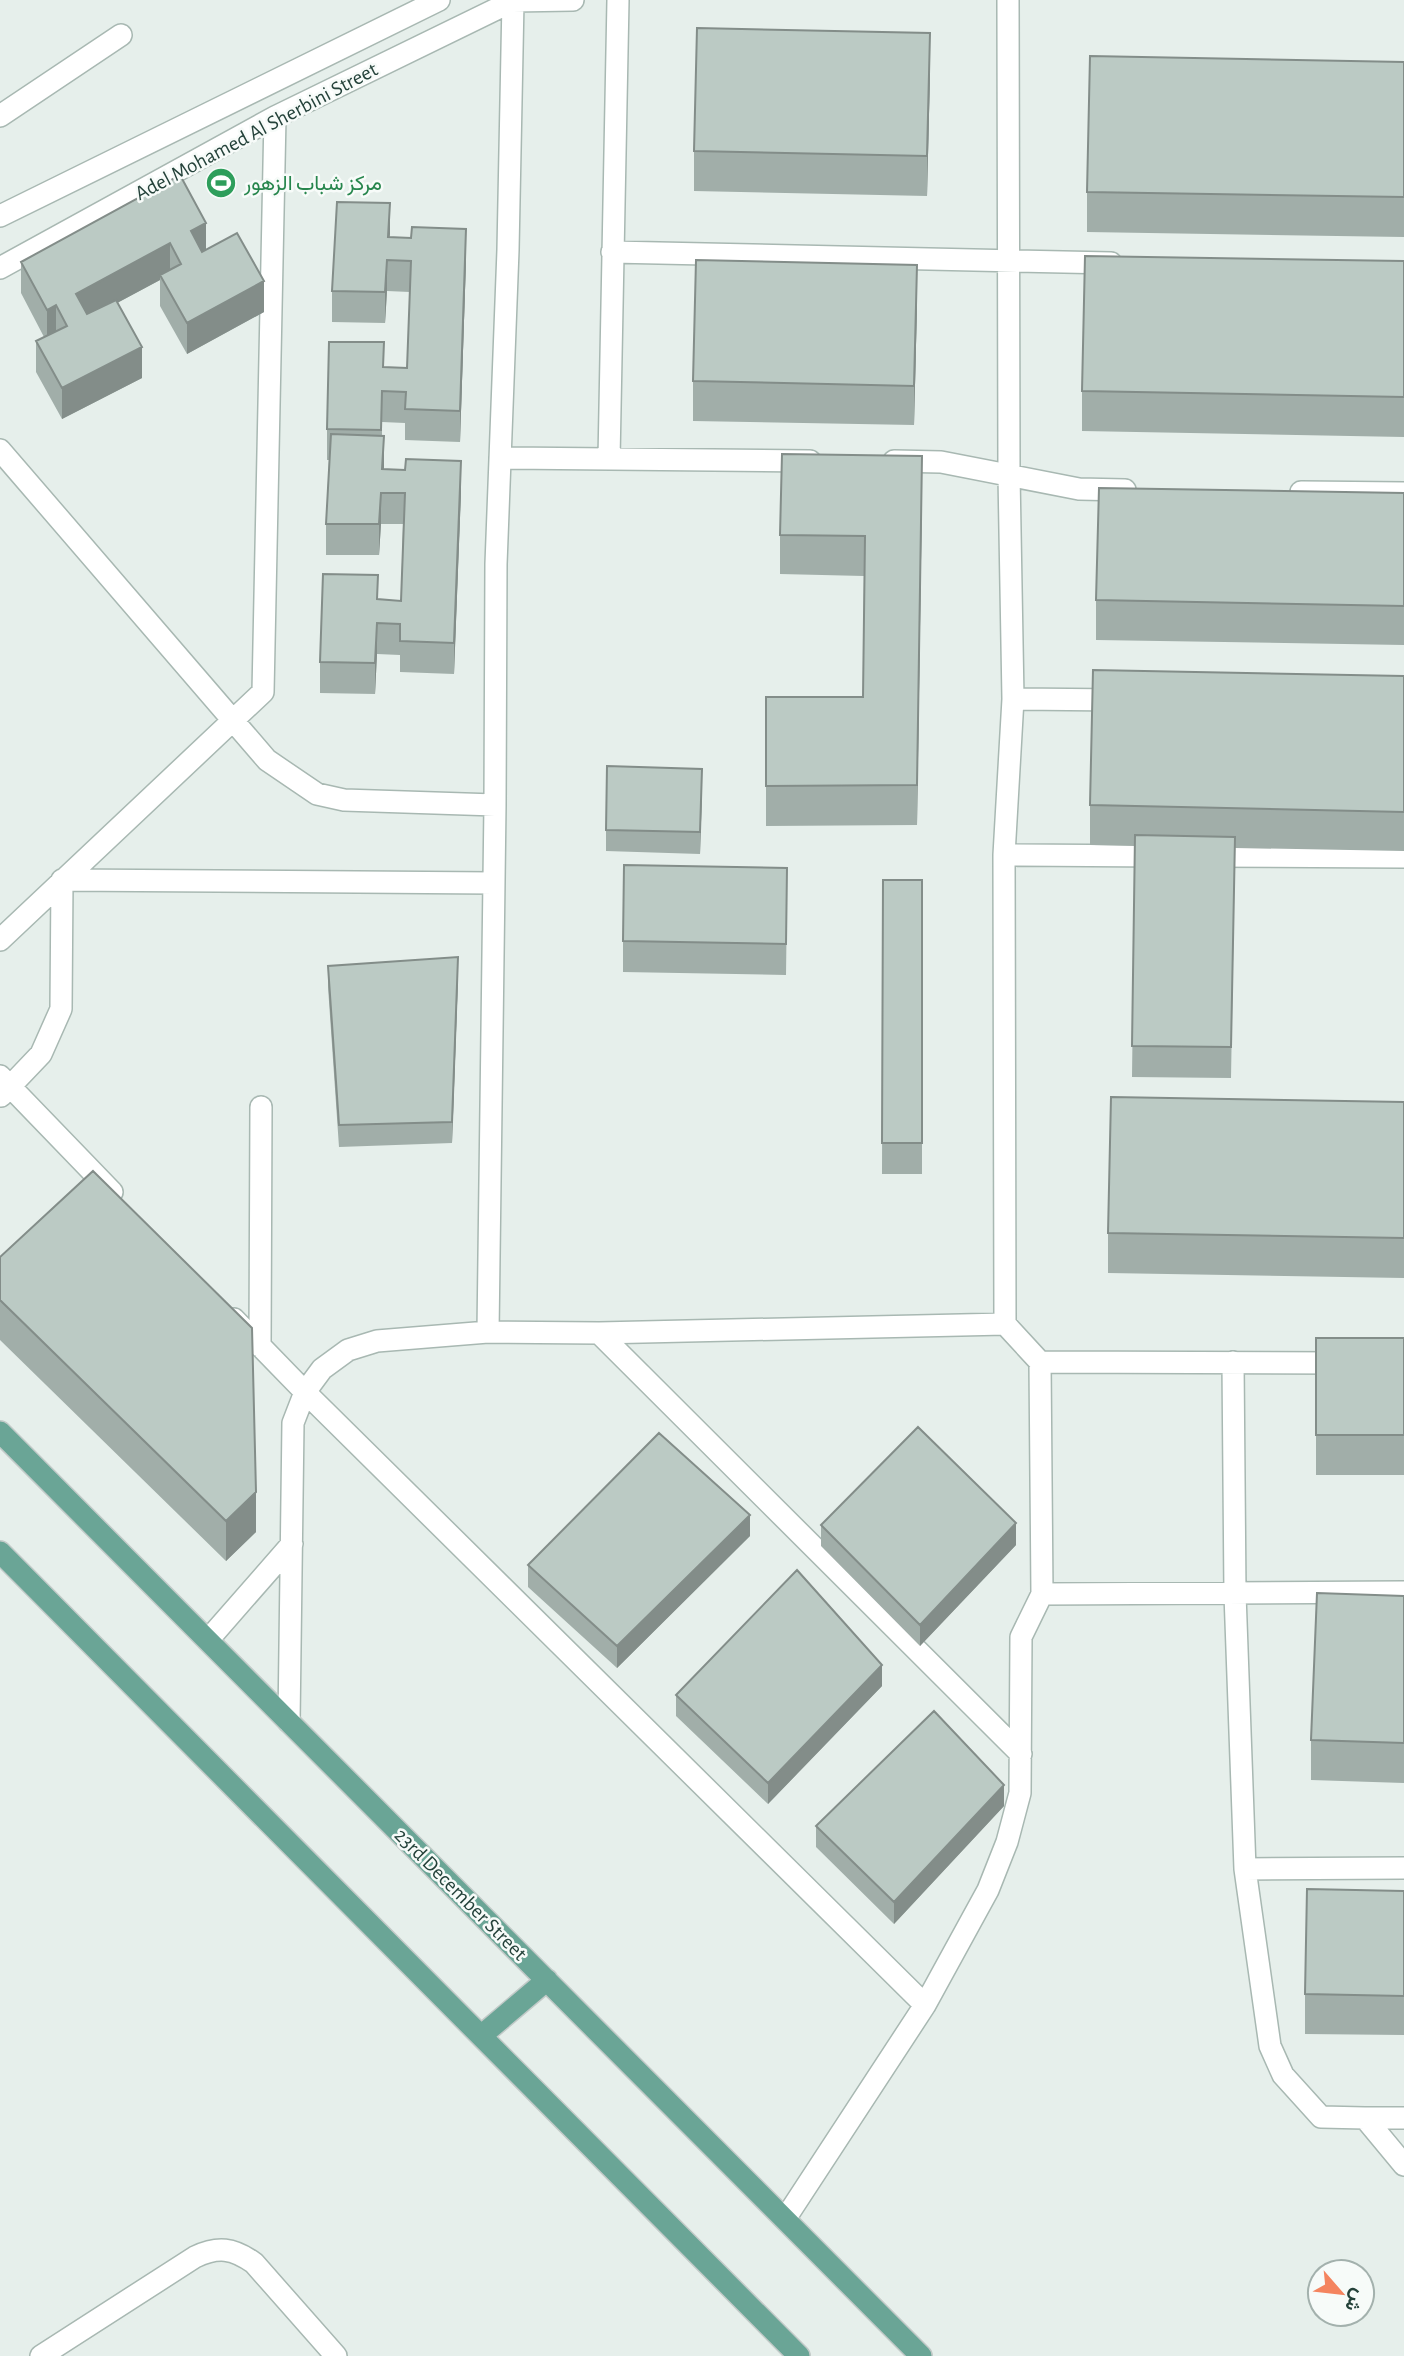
<svg xmlns="http://www.w3.org/2000/svg" width="1404" height="2356" viewBox="0 0 1404 2356" font-family="'Alegreya Sans',Vazirmatn,sans-serif">
  <style>
    .lines { fill: none; stroke-linecap: round; stroke-linejoin: round }
    .minor-casing { stroke: #a8b8b2; stroke-width: 24 }
    .major-casing { stroke: #c2cac8; stroke-width: 24 }
    .minor { stroke: #fff; stroke-width: 21 }
    .major { stroke: #6aa596; stroke-width: 21 }
    .wall { fill: #a1aea9 }
    .shaded-wall { fill: #838d89 }
    .building { fill: #bbcac4; stroke: #838d89; stroke-width: 2 }
    .labels { text-anchor: middle; stroke-width: 5; stroke-linejoin: round; paint-order: stroke }
    .street-label { font-size: 21px; fill: #24423a; stroke: #f7fbf9 }
    .leisure-label { font-size: 21px; fill: #27864d; stroke: #f7fbf9; text-anchor: start }
  </style>
  <rect width="100%" height="100%" fill="#e6efeb"/>
  <g class="lines">
    <g class="minor-casing">
      <path id="minor" d="M0,116L121,35
        M0,216L439,0
        M612,252L1111,263
        M0,268L275,117L515,0
        M0,450L267,760L317,794L344,800L495,805
        M500,458L810,461
        M609,459L618,0
        M894,461L941,462L1079,489L1125,490
        M1301,492L1404,493
        M1013,699L1122,700
        M1004,855L1164,856
        M1207,856L1404,857
        M0,940L263,692L275,117
        M0,1076L112,1192
        M1,1096L41,1054L61,1009L62,880L494,883
        M234,1319L305,1392L925,2005
        M488,1332L495,805L496,564L508,250L513,1L573,0
        M599,1333L1021,1754
        M260,1346L261,1107
        M1040,1362L1342,1363
        M1233,1362L1235,1594L1245,1869L1404,1868
        M1042,1594L1404,1592
        M208,1640L292,1544
        M289,1722L293,1423L305,1392L322,1369L348,1350L377,1341L488,1332L599,1333L1005,1324
        M1245,1869L1270,2046L1283,2075L1321,2117L1365,2118L1404,2165
        M1365,2118H1404
        M785,2219L925,2005L988,1890L1007,1842L1020,1793L1021,1637L1042,1594L1040,1362L1005,1324L1004,855L1013,699L1009,475L1008,0
        M41,2356L195,2257C218,2246 233,2248 254,2263L336,2356"/>
    </g>
    <g class="major-casing">
      <path id="major" d="M0,1432L921,2356
        M0,1552L799,2356
        M481,2036L547,1980"/>
    </g>
    <use href="#minor" class="minor"/>
    <use href="#major" class="major"/>
  </g>
  <path class="wall" d="M1404,62V237L1087,232V192Z
    M930,72L927,196L694,191V151Z
    M180,175L206,250L264,312L187,354L160,306V280L117,303L142,378L62,419L36,372V341L44,337L21,293V262Z
    M390,237L466,260L460,442L405,440V423L382,422V435L384,469L461,492L454,674L400,672V655L377,654L375,694L320,693V662L378,599L401,601L403,524H381L379,555H326V524L329,460H327V429L384,367L407,368L410,292L387,291L385,323L332,322V291Z
    M1404,261V437L1082,431V391Z
    M917,304L914,425L693,421V381Z
    M1404,493V645L1096,640V600Z
    M922,495L917,825L766,826V697H863L864,576L780,574V535Z
    M1404,676V851L1235,848L1231,1078L1132,1077L1135,846L1090,845V805Z
    M702,790L700,854L606,851V830Z
    M883,880H922V1174H882Z
    M787,899L786,975L623,972V941Z
    M328,966L458,978L452,1143L339,1147L328,987Z
    M1404,1102V1278L1108,1273V1233Z
    M0,1257L256,1532L226,1561L0,1340Z
    M1316,1338H1404V1475H1316Z
    M821,1525L1016,1545L920,1646L821,1546Z
    M750,1536L617,1668L528,1587V1565Z
    M1404,1596V1783L1311,1780V1740Z
    M882,1686L768,1804L676,1716V1695Z
    M1004,1806L894,1924L816,1847V1826Z
    M1404,1891V2035L1305,2034V1994Z"/>
  <path class="shaded-wall" d="M930,33V72L927,196V156Z
    M390,203V234L388,260V237Z
    M206,223V254L191,262V231Z
    M466,229V260L460,442V411Z
    M170,243V274L160,275V280L76,325V294Z
    M387,260V291L385,323V292Z
    M917,265V304L914,425V386Z
    M264,281V312L187,354V323Z
    M56,305V336L47,341V310Z
    M142,347V378L62,419V388Z
    M384,436V467L382,493V469Z
    M922,456V495L917,825V785Z
    M461,461V492L454,674V643Z
    M381,493V524L379,555V524Z
    M377,623V654L375,694V663Z
    M702,769V790L700,854V832Z
    M458,957V978L452,1143V1122Z
    M256,1492V1532L226,1561V1521Z
    M750,1515V1536L617,1668V1646Z
    M1016,1523V1545L920,1646V1625Z
    M882,1665V1686L768,1804V1783Z
    M1004,1785V1806L894,1924V1902Z"/>
  <path class="building" d="M697,28L930,33L927,156L694,151Z
    M1090,56L1404,62V197L1087,192Z
    M180,175L206,223L191,231L202,252L237,233L264,281L187,323L160,275L181,264L170,243L76,294L87,314L116,300L142,347L62,388L36,341L67,326L56,305L47,310L21,262Z
    M337,202L390,203L388,237L411,238L412,227L466,229L460,411L405,409L406,392L382,391L381,430L327,429L329,342H384L383,367L407,368L411,261L387,260L385,292L332,291Z
    M1085,256L1404,261V397L1082,391Z
    M696,260L917,265L914,386L693,381Z
    M331,434L384,436L382,469L405,470L406,459L461,461L454,643L400,641V624L377,623L375,663L320,662L323,574L378,575L377,599L401,601L405,493H381L379,524H326Z
    M782,454L922,456L917,785L766,786V697H863L865,536L780,535Z
    M1099,488L1404,493V606L1096,600Z
    M1093,670L1404,676V812L1090,805Z
    M607,766L702,769L700,832L606,830Z
    M1135,835L1235,837L1231,1047L1132,1046Z
    M624,865L787,868L786,944L623,941Z
    M883,880H922V1143H882Z
    M458,957L452,1122L339,1125L328,966Z
    M1111,1097L1404,1102V1238L1108,1233Z
    M93,1171L252,1328L256,1492L226,1521L0,1300V1257Z
    M1316,1338H1404V1435H1316Z
    M918,1427L1016,1523L920,1625L821,1525Z
    M659,1433L750,1515L617,1646L528,1565Z
    M797,1570L882,1665L768,1783L676,1695Z
    M1317,1593L1404,1596V1743L1311,1740Z
    M934,1711L1004,1785L894,1902L816,1826Z
    M1307,1889L1404,1891V1996L1305,1994Z"/>
  <defs>
    <g id="stadium-disc" transform="scale(1.575)"><circle r="9.5" fill="#2e9e5b" stroke="#f7fbf9"/><path d="M0-5a6.5 5 0 1 0 0 10a6.5 5 0 1 0 0-10ZM-3.5-1.8h7v3.6h-7Z" fill="#fff"/></g>
  </defs>
  <g fill-rule="evenodd">
    <use href="#stadium-disc" x="221" y="183"/>
  </g>
  <g class="labels">
    <g class="street-label">
      <text transform="translate(256 131) rotate(-28)" y="7">Adel Mohamed Al Sherbini Street</text>
      <text transform="translate(461 1894) rotate(45)" y="7">23rd December Street</text>
    </g>
    <g class="leisure-label">
      <text x="244" y="190">مركز شباب الزهور</text>
    </g>
  </g>
  <g transform="translate(1341 2293) rotate(118)"><circle r="33" fill="#f7fbf9" stroke="#a3b1ad" stroke-width="2"/>
  <path d="M0-5L12 26L0 18L-12 26Z" fill="#f4845f"/>
  <text y="-10" font-size="19" font-weight="bold" text-anchor="middle" fill="#24423a">ش</text>
  </g>
</svg>
